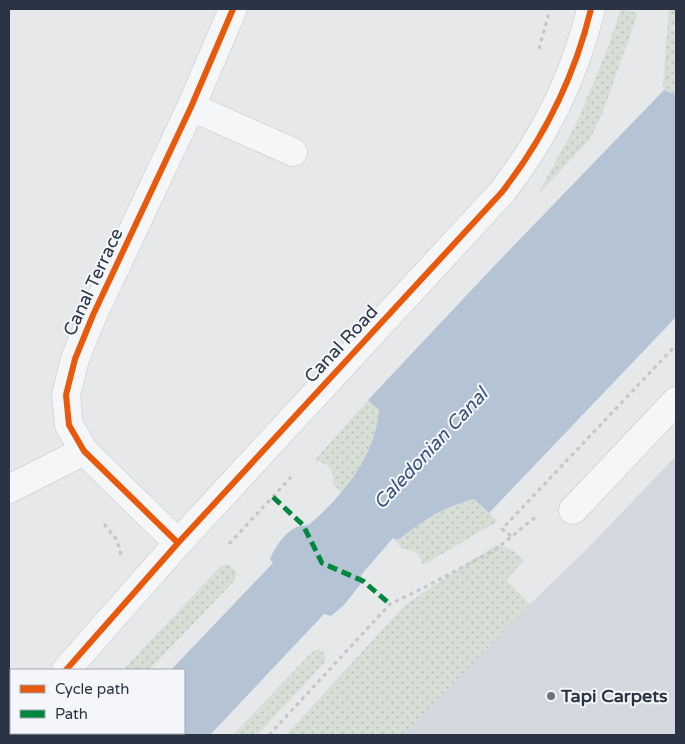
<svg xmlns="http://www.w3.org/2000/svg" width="685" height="744" viewBox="0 0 685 744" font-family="'Varela Round',sans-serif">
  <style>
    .built { fill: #d4d7dd }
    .grass { fill: url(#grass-dots) }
    .water { fill: #b4c4d5 }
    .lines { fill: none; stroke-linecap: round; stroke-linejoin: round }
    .minor-casing { stroke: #c4c6c8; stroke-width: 29 }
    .path { stroke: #c5c6ca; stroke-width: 3; stroke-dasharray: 4 4; stroke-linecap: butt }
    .minor { stroke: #f5f6f7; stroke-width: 28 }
    .quiet { stroke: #00873e; stroke-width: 5; stroke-dasharray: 10 5; stroke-linecap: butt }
    .cycleway-casing { stroke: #f4f6f9; stroke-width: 9 }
    .cycleway { stroke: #e8590c; stroke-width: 6 }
    .poi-dot { fill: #6c737f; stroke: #f4f6f9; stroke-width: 2 }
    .labels { text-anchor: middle; stroke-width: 4; stroke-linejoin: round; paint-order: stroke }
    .street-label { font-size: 18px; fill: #2b3445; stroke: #f4f6f9 }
    .poi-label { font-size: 18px; font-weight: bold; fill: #2b3445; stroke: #f4f6f9; text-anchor: start }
    .water-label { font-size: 19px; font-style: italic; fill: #34527a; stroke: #f4f6f9 }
  </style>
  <defs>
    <pattern id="grass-dots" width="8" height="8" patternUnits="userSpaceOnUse" patternTransform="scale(1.25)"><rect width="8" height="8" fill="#d6ded6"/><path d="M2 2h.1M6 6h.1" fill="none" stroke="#b8bfb9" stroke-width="1.8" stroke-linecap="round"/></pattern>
  </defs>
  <rect width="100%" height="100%" fill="#e6e8ea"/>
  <path class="built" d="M676,456V735H403L530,604L586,550Z"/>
  <path class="grass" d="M621,9L638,13L602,114L590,139L537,196L577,122L607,50Z
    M669,9H676V23L672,28L676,32V95L664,90L663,84Z
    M368,400L379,410C376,441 362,469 341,492L333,484C335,470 329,464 315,460Z
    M474,499L498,521L423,565C422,555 412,548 402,549L393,538L398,540C424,520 442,508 474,499Z
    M497,545L512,550L524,560L506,580L530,604L403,735H286L405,605L466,564Z
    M227,564L233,568L237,573L235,580L149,670H123L221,566Z
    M318,649L323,652L326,657L324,663L257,735H233L312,652Z"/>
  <path class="water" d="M664,90L676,95V317L489,513L474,499C441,508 424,520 398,540L393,538L361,575L363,581L344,605L331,616L324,614L210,735H109L112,733H184V670H171L273,563L270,559C275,547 284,533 297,527C302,525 307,527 311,523C345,493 375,456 379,410L368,400L496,264Z"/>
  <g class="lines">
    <g class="minor-casing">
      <path id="minor" d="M191,107L293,152
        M9,489L84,451
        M573,510L676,401
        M178,543L84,451L69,425L66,395L75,359L93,315L191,107L233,9
        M66,670L178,543L502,192C544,138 575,75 591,9
        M9,734L11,731"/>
    </g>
    <path class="path" d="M539,49L550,9
      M104,524L117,540L121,555
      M511,536L502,529L676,345
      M229,544L291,477
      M9,690L11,688
      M49,735L51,733
      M269,735L390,604L423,588L495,550L538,515"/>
    <use href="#minor" class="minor"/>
    <path class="quiet" d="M273,497L303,525L322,563L363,581L390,604"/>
    <g class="cycleway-casing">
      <path id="cycleway" d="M178,543L84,451L69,425L66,395L75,359L93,315L191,107L233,9
        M66,670L178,543L502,192C544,138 575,75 591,9"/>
    </g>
    <use href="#cycleway" class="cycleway"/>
  </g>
  <circle class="poi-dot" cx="551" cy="696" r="5"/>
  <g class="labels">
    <g class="street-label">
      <text transform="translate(93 282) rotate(-65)" y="6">Canal Terrace</text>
      <text transform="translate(341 344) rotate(-47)" y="6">Canal Road</text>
    </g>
    <g class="poi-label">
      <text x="561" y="702">Tapi Carpets</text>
    </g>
    <g class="water-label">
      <text transform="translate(430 448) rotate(-47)" y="7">Caledonian Canal</text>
    </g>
  </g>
  <rect width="685" height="744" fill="none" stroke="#2b3445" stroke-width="20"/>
  <rect x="10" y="669" width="175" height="65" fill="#f4f6f9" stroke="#a4a8b1"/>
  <rect x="20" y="685" width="25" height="8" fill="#e8590c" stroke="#a4a8b1"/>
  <text x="55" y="694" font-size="15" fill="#2b3445">Cycle path</text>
  <rect x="20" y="710" width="25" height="8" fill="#00873e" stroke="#a4a8b1"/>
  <text x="55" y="719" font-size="15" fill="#2b3445">Path</text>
</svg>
